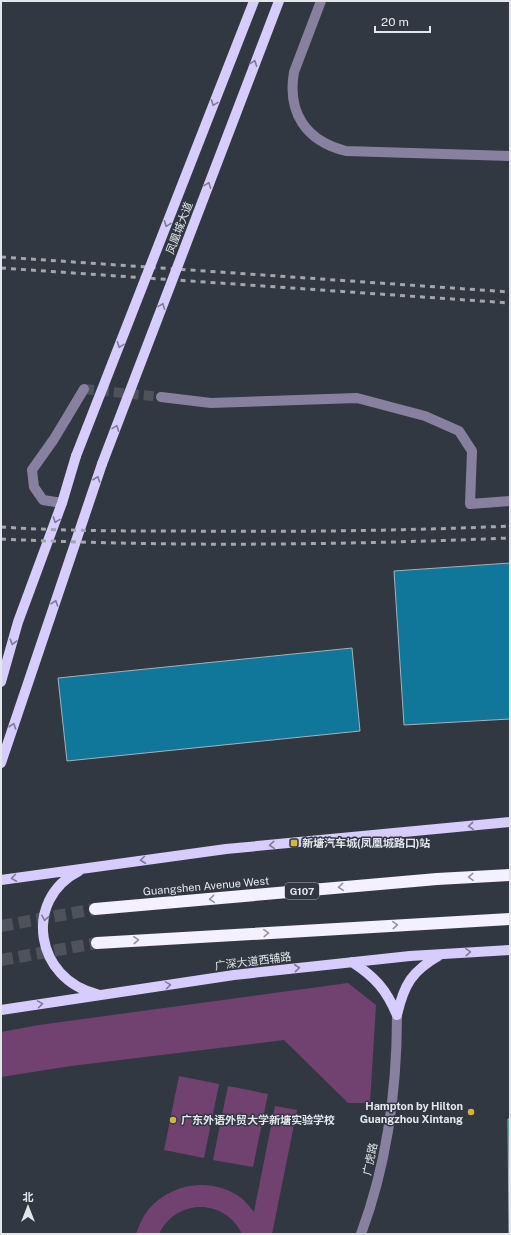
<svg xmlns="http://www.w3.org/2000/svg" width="511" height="1235" viewBox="0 0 511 1235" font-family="'Public Sans','Noto Sans SC',sans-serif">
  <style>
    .green { fill: #714270 }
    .building { fill: #10779a; stroke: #a4b1b7 }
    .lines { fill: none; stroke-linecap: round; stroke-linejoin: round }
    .minor-tunnel { stroke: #4d525b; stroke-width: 10; stroke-dasharray: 10 5; stroke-linecap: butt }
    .highway-tunnel { stroke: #4d525b; stroke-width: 12; stroke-dasharray: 12 6; stroke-linecap: butt }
    .minor { stroke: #87819f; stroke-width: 10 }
    .major { stroke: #d6ccfd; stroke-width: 10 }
    .highway { stroke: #f3f0ff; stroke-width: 12 }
    .rail { stroke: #a2a6ad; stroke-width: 3; stroke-dasharray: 5 5; stroke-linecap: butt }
    .major-bridge { stroke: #d6ccfd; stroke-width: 10 }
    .oneway { stroke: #7c7b96 }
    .oneway2 { stroke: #9294a0 }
    .poi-dot { fill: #d1b736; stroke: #323841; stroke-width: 1.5 }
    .labels { text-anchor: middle; stroke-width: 3; stroke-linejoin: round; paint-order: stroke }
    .shield { fill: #323841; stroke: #aeb2b9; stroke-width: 1 }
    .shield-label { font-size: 10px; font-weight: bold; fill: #e3e6ec }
    .street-label { font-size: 11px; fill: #e3e6ec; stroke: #323841 }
    .poi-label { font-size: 11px; font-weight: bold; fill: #e3e6ec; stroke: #323841; text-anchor: start }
  </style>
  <rect width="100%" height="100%" fill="#323841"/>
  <path class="green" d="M348,983L376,1005L370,1103H348L284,1040L71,1066L1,1077V1032L39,1025Z
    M179,1076L219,1084L204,1158L164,1150Z
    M228,1086L268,1094L253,1167L213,1160Z
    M275,1106L297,1110L272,1234H242C225,1198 176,1198 159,1234H136C139,1225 143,1216 149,1209C170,1184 208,1177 237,1195C244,1199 249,1206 254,1212Z"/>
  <path class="building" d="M510,563V719L404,725L394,571Z
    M352,648L360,731L67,761L58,678Z
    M508,1119H510V1234H509Z"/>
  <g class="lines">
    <path class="minor-tunnel" d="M84,389L161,397"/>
    <path class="highway-tunnel" d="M1,926L95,909
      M1,960L97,943"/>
    <path class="minor" d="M321,1L294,72C287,113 306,141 346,151L510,156
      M161,397L211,403L357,398L425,416L459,431L472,451L470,504L510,501
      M62,503L43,500L34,487L32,470L54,439L84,389
      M361,1234C387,1164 397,1089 397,1015"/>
    <path class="major" d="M1,682L18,622L62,503L76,456
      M1,763L102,464
      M79,871C22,900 36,980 97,994
      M1,880L226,849L510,822
      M352,962C375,977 386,989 397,1015
      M1,1010L234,975L410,956L510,950
      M397,1015C404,984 412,971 440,955"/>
    <path class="highway" d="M95,909L437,879L510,875
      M97,943L510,919"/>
    <path class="rail" d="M1,257L510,292
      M1,268L510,303
      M1,527C62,531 122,531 183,531C292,532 401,531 510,526
      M1,539C171,547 340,545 510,538"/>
    <path class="major-bridge" d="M76,456L254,1
      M102,464L279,1"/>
  </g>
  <defs><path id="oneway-chevron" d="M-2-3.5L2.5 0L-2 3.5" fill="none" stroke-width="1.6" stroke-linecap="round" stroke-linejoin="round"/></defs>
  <g class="oneway">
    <use href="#oneway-chevron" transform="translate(254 63) rotate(-69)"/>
    <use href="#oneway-chevron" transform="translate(214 103) rotate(111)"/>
    <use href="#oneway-chevron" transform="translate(208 185) rotate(-69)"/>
    <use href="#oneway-chevron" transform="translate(167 224) rotate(111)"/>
    <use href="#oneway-chevron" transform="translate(162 306) rotate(-69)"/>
    <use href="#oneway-chevron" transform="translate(120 345) rotate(111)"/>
    <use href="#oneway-chevron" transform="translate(116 428) rotate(-69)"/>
    <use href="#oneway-chevron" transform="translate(97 479) rotate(-71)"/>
    <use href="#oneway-chevron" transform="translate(56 520) rotate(110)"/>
    <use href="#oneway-chevron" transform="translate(55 603) rotate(-71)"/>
    <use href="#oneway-chevron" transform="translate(13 642) rotate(105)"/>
    <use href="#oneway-chevron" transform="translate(13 726) rotate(-71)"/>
    <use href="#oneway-chevron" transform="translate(471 826) rotate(175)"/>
    <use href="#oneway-chevron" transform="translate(272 845) rotate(175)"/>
    <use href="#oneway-chevron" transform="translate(143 860) rotate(173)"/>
    <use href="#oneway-chevron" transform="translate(14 878) rotate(172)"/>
    <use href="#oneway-chevron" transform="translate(45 918) rotate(100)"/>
    <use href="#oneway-chevron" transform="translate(468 952) rotate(-4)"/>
    <use href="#oneway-chevron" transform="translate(297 968) rotate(-6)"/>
    <use href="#oneway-chevron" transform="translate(168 985) rotate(-9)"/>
    <use href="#oneway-chevron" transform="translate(40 1004) rotate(-9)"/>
  </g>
  <g class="oneway2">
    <use href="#oneway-chevron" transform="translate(471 877) rotate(177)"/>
    <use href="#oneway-chevron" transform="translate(341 887) rotate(175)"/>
    <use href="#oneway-chevron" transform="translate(212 899) rotate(175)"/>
    <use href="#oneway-chevron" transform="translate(395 925) rotate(-3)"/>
    <use href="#oneway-chevron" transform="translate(266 933) rotate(-3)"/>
    <use href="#oneway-chevron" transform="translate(136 940) rotate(-3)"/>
  </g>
  <g class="poi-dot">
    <rect x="290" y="839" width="8" height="8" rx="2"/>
    <circle cx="471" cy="1112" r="4"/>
    <circle cx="173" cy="1120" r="4"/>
  </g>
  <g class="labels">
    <rect class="shield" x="285" y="883" width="34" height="16" rx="3"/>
    <g class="shield-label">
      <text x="302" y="895">G107</text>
    </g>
    <g class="street-label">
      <text transform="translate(179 228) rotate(-69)" y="4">凤凰城大道</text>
      <text transform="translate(206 886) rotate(-5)" y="4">Guangshen Avenue West</text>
      <text transform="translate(253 961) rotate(-7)" y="4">广深大道西辅路</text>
      <text transform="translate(370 1159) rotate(-78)" y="4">广虎路</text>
    </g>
    <g class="poi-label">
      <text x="302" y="847">新塘汽车城(凤凰城路口)站</text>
      <text x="463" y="1110" text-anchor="end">Hampton by Hilton<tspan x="463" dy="13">Guangzhou Xintang</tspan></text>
      <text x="181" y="1124">广东外语外贸大学新塘实验学校</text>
    </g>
  </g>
  <rect width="511" height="1235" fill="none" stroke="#e3e6ec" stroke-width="4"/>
  <g transform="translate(28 1207)" stroke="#323841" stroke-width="3" paint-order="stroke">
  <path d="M0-3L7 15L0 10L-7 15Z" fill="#e3e6ec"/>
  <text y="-6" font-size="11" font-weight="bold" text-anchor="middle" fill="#e3e6ec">北</text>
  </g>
  <path d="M375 26v6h55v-6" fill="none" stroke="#e3e6ec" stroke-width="2"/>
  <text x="381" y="26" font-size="12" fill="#e3e6ec" stroke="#323841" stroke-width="3" paint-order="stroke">20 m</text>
</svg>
